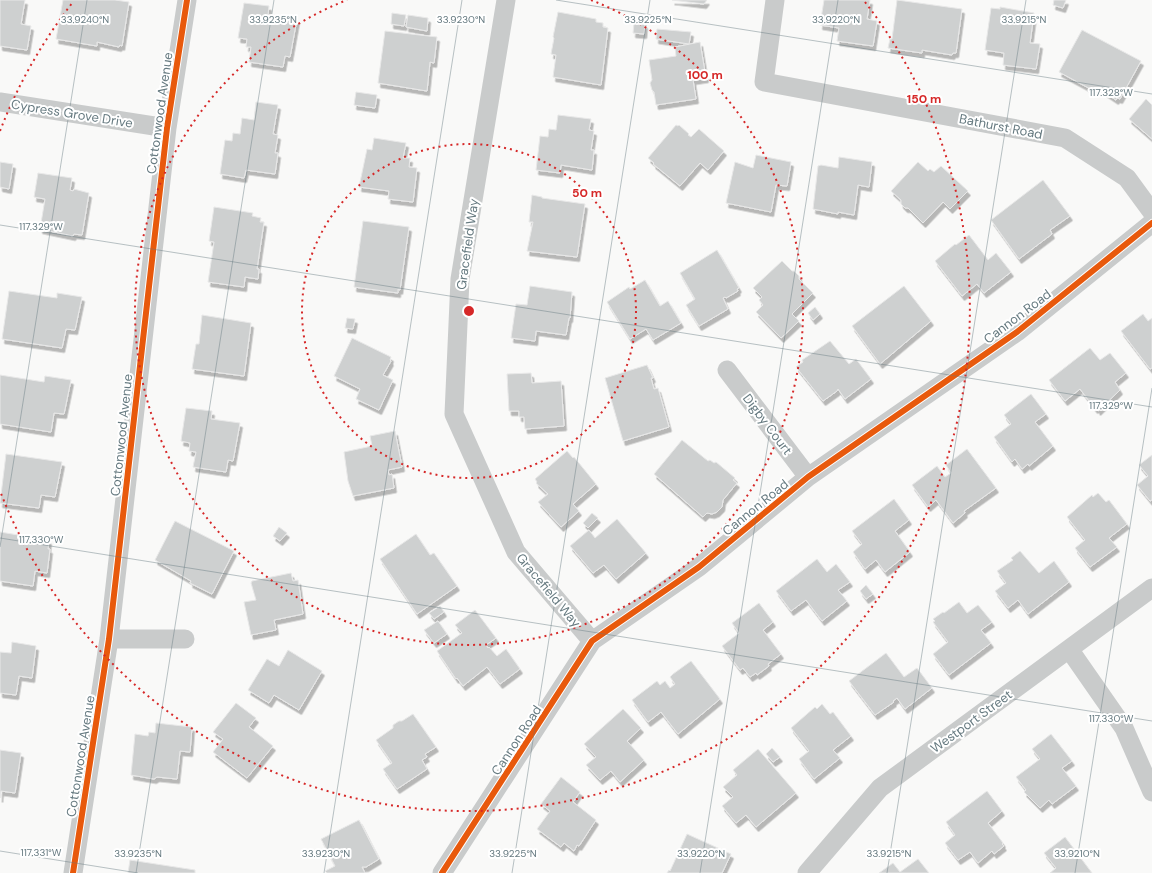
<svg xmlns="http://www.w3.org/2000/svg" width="1152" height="873" viewBox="0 0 1152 873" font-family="'DM Sans',sans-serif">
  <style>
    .building { fill: #ced0d0; stroke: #e8e8e8; filter: url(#shadow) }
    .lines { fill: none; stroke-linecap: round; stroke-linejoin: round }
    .street { stroke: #c9cbcb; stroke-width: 19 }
    .cycleway-casing { stroke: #fff; stroke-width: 8 }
    .cycleway { stroke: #e8590c; stroke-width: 6 }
    .ticks { fill: none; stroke: #667a80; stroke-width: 1; stroke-opacity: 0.45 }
    .ring { fill: none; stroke: #d62828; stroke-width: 2; stroke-dasharray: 2 4 }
    .labels { text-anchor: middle; stroke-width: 4; stroke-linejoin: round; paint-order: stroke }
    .street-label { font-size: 13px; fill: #667a80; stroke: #fff }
    .ticks-label { font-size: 10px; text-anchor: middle; fill: #667a80; stroke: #fff; stroke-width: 4; stroke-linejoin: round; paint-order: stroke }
    .centre { fill: #d62828; stroke: #fff; stroke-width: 2 }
    .ring-label { font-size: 12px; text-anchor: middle; font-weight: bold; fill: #d62828; stroke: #fff; stroke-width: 4; stroke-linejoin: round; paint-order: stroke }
  </style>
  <defs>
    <filter id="shadow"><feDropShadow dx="2.5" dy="4.5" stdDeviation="0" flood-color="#0004"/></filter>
  </defs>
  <rect width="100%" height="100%" fill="#f9f9f8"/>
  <path class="building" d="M0,0H25L21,24L31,26L27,50L0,46Z
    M63,0H115L129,2L122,46L120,45L119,47L97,42V46L56,39Z
    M672,0H707L704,4Z
    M824,0H870L867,19L877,21L873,46L837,41L839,28L820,25Z
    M897,0L962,9L956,53H953L952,55L922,50V53L888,48L890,39H892Z
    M1054,0H1066L1063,8L1053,5Z
    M244,3L269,6L268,15L297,19L290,57L285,56L283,67L249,62L251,47H246L247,39L238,38Z
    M1000,7L1034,13L1030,43L1040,44L1036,69L1003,65L1004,53L985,50L991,8L1000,9Z
    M558,12L596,19V22L603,23V27L608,28L601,85L553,77L556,55L551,54L554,38L553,37Z
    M392,13L406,15L404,26L391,24Z
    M408,15L428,18L427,31L406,27Z
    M634,23L645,24L644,34L633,33Z
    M657,29L691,32L689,44L656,39Z
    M1082,30L1141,61L1120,99L1117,98L1116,100L1098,88L1096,92L1059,72Z
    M385,31L437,37L434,63L430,62L427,91L378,83Z
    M700,42L706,78L693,80L696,99L656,105L654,92L652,90L650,83L652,80L649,60L676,56L675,47Z
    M356,92L377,95L375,108L354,105Z
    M1146,99L1152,105V139L1129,119Z
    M256,102L278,105L273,134L278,135L275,153H278L275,174L246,170L244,178L220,174L225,140L232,141L233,133L240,134L242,118L254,120Z
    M558,115L591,119L589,130L594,131L591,150H594L592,170L561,165L560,173L536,170L540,136L548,137L549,129L556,130Z
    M676,125L678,126L679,125L689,134L688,135L691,137L699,129L724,151L708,170L700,163L680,186L653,164L654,163L648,158Z
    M374,138L406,143L403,158H410L409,167L417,168L413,202L388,199L389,191L359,187L367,149L372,150Z
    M756,155L791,162L787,186L776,185L771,212L726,203L735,162L753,168Z
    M839,157L872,162L869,187L858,185L854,215L838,212V214L813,209L818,166L821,165L838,168Z
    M0,162L13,164L9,189L0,187Z
    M918,162L928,171L930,169L934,172L941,166L968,191L950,209L943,202L923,223L908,208H905L901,204V200L891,191Z
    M38,173L72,178L70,190L73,191L74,189L89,193L82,235L74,234L73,236L40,229L45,199L34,197Z
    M1043,180L1070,216L1050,230L1052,234L1019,259L991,220Z
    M532,195L542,197V198L585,204L577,257L527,251L533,222H529Z
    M214,207L253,213L252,216L261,218L260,222H264L257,269H259L258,279L245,277L244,287L208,282L214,242L209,241Z
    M363,221L409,227L400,290L398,289V293L354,287Z
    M969,235L988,260L996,253L1011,272L984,293L977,284L962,296L935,261L955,244L956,245Z
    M717,250L739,288L737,289L738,291L726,298L725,297L723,298L728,309L699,326L686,305L695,299L680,273Z
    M782,261L792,271H794L799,276V279L813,293L792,314L799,321L781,338L756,312L763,305L759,300L762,297L753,288Z
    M645,280L660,306L668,301L681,323L653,340L646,329L630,339L607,302L629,287L630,289Z
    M530,286L572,292L570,318H569L566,335L536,331L535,341L511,338L516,304L527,305Z
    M904,286L931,321L880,364L852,326Z
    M9,291L57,298V293L82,297L75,330L66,329L62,348L2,339Z
    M815,307L820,314L813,320L808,313Z
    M1143,314L1148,321L1152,318V368L1150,369L1121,331Z
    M202,315L251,323L244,376L192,369L196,344H199Z
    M347,318L355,319L353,329L345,328Z
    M352,338L391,357L390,360L391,361L383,375L393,380L379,410L356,399L360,389L334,376Z
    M830,341L849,364L856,359L871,379L845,399L838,389L837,391L823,401L796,367L803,362L802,360Z
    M1090,348L1100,360L1110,353L1126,373L1115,382L1120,390L1098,411L1097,408L1095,409L1080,389L1065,401L1049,380Z
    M647,365L653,378H651L654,389L658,388L669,427L623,441L605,378Z
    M531,373L532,383L561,381L564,426L525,429L524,417H519V411H509L507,374Z
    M0,375L44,382L45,376L71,380L64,414L54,413L51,432L0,424Z
    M1031,394L1046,414L1035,422L1053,446L1029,466L1028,464L1022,469L1015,459L1012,462L994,437L1011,424L1004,415Z
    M186,408L212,411L211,419L240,423L233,461L228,460L226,472L193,467L196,452L189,451L190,443L181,441Z
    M395,431L402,467L388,470L389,475L392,474L394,488L353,496L348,481L344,452L372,446L370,436Z
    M682,440L708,461L710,460L714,463L716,462L735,478L733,480L737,483L723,500L722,507L717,512L712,514L707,513L703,517L654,474Z
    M967,449L996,488L964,511L965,513L953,523L936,500L928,507L912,485L937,466L945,477L951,473L946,465Z
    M567,451L573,458L574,457L596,484L573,504L579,511L561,527L538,502L548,494L536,483L537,482L535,479Z
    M6,454L62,462L55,497L41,495L39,508L0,503Z
    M1152,455V500L1150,501L1137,485L1148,476L1139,465Z
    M1098,493L1106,502L1109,500L1127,524L1109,538L1117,547L1090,567L1075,548L1085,540L1067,517L1092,495L1093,497Z
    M894,499L909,520L895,531L910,552L885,572L876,560L865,569L853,552L862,544L852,531Z
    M592,513L598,518L588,528L583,523Z
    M617,519L646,553L616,579L604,565L593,573L570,546L589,530L595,538Z
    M175,521L234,551L212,594L190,583L191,581L155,560Z
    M279,527L287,533L280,541L273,536Z
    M0,532L49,540L48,549H50L47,573L35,571L33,586L0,581Z
    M416,534L430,555L434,553L457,586L417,614L380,559Z
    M1020,551L1039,573L1054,561L1069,582L1028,614L1018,600L1008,608L995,591L1006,583L997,571L1013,560L1011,558Z
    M817,559L827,572L836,564L850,582L838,590L847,601L822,621L806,600L791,611L776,591Z
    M291,573L293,581L298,580L303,614L274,620L276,630L251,635L244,602L256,600L251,583L252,581Z
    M866,585L873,594L866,599L860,591Z
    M959,602L967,613L978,605L992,622L981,630L991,643L949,675L933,654L948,642L933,622L935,621L933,619L943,612L944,613Z
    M759,603L773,622L763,630L781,654L768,664L769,666L757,675L756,673L750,677L743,668L740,670L722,646L739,633L732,623Z
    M440,606L444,612L434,619L429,613Z
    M475,610L496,638L486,645L488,648L489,647L497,656L506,649L520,669L500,684L487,667L463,686L457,678L456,679L437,651L462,633L455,625Z
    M438,621L447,634L434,643L424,630Z
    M12,642L36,646L32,678L19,676L16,695L0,693V652L11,653Z
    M288,650L322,671L299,710L274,695L269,703L248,690L267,659L279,666Z
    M886,653L904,677L917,668L932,688L905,709L897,698L893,701L894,702L875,715L849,681Z
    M691,661L720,699L678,734L661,712L648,722L632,700L657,681L660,685L665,681L670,688L675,684L670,677L673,674Z
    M236,703L256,718L249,727L273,746L247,778L213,752L223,739L213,732Z
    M822,704L830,714L833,712L851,736L833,750L840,758L814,779L799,759L809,751L791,728L815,707L817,709Z
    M623,709L641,728L627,741L644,760L620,782L611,771L600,780L586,765L596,757L584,744Z
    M413,714L436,747L425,754L427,757L422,760L427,769L397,789L383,769L392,763L376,740L393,728V725L399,721H402Z
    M156,723L192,727L190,752L180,751L177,779L157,777L154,779L131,775L135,734L148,736L149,732L155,733Z
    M1051,734L1072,761L1062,768L1076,786L1052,804L1049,800L1040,808L1024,792L1026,790L1016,777L1040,759L1032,749Z
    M772,748L780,757L773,762L766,754Z
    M758,749L796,793L756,827L746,815L736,823L722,806L733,797L723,787L737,775L733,770Z
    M0,750L21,753L15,793L1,791L0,798Z
    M561,777L580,792L573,802L596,820L579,846L577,845L574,851L564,843L561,847L537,829L550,811L541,804Z
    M987,791L1002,811L988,823L1003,843L1002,844L1004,846L994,854L992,851L978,863L970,852L958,860L945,843L955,835L946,822Z
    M359,820L379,859L366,867H362L365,873H327L325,871L335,866L321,839Z
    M687,834L731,854L722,873H667L669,870L670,871Z
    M1065,837L1092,873H1050L1056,868L1044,853Z
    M918,859L929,873H879L893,863L900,872Z
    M130,860L195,870V873H128Z"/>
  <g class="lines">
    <path class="street" d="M506,0L460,279L454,414L516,552L592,641
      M775,0L764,82L1065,138L1127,178L1152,212
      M0,102L167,128
      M727,370L808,477
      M109,639H185
      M1069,649L1124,728L1152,792
      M73,873L109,639L167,128L187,0
      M442,873L592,641L699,567L808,477L1017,332L1152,223
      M807,873L880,788L1152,588"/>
    <g class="cycleway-casing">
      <path id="cycleway" d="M73,873L109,639L167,128L187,0
        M442,873L592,641L699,567L808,477L1017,332L1152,223"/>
    </g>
    <use href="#cycleway" class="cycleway"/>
  </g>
  <path class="ticks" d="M556,0L1152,94M0,225L1152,407M0,538L1152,721M0,547L87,0M0,851L138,873M136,873L274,0M324,873L462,0M512,873L650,0M700,873L838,0M887,873L1026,0M1075,873L1152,388"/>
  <g class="ring">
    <circle cx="469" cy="311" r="167"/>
    <path d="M591 0A334 334 0 1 1 347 0"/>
    <path d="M0 131A502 502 0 0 1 73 2M865 2A502 502 0 1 1 0 491"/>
  </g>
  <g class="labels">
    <g class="street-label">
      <text transform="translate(72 113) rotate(9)" y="5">Cypress Grove Drive</text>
      <text transform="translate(159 113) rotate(-82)" y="5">Cottonwood Avenue</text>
      <text transform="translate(1001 126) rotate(11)" y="5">Bathurst Road</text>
      <text transform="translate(467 244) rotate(-82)" y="5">Gracefield Way</text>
      <text transform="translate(1017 316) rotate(-37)" y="5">Cannon Road</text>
      <text transform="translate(768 424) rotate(53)" y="5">Digby Court</text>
      <text transform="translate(121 435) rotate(-84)" y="5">Cottonwood Avenue</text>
      <text transform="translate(755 507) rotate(-39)" y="5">Cannon Road</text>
      <text transform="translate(549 590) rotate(50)" y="5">Gracefield Way</text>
      <text transform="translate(971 721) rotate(-36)" y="5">Westport Street</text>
      <text transform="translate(516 740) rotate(-57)" y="5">Cannon Road</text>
      <text transform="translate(80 756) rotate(-81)" y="5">Cottonwood Avenue</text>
    </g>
  </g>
  <g class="ticks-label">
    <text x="85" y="23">33.9240°N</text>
    <text x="273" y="23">33.9235°N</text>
    <text x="461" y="23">33.9230°N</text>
    <text x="648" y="23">33.9225°N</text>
    <text x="836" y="23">33.9220°N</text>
    <text x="1024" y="23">33.9215°N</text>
    <text x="1111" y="96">117.328°W</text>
    <text x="41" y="230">117.329°W</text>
    <text x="1111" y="409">117.329°W</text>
    <text x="41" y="543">117.330°W</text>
    <text x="1111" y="722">117.330°W</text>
    <text x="41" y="856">117.331°W</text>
    <text x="138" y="857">33.9235°N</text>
    <text x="326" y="857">33.9230°N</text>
    <text x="513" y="857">33.9225°N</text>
    <text x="701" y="857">33.9220°N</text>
    <text x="889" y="857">33.9215°N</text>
    <text x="1077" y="857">33.9210°N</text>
  </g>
  <circle cx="469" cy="311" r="6" class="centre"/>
  <g class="ring-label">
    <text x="705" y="79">100 m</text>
    <text x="924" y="103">150 m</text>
    <text x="587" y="197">50 m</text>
  </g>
</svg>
